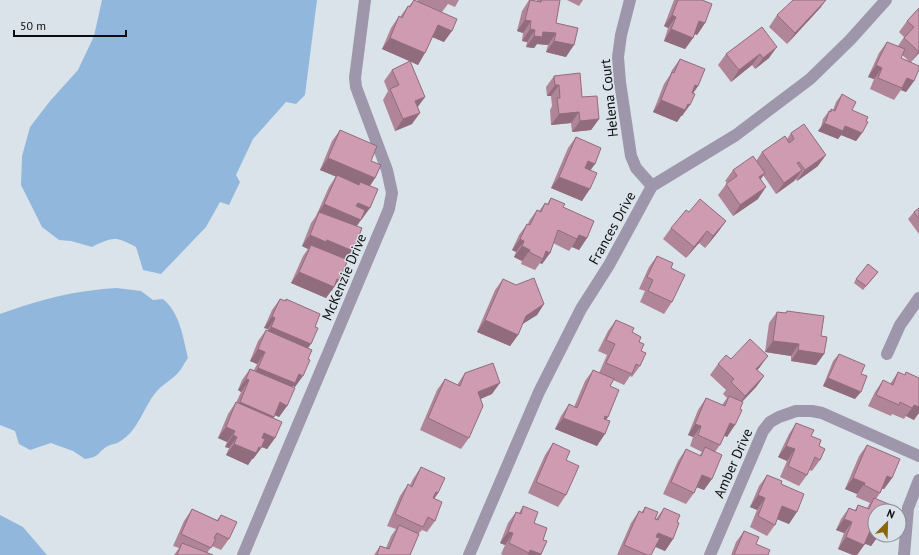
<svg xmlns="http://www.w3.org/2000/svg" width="919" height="555" viewBox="0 0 919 555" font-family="'PT Sans',sans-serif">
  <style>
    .water { fill: #91b8dc }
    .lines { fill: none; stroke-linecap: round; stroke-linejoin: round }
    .minor { stroke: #9e96aa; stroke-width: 12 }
    .wall { fill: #b18598; fill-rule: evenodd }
    .shaded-wall { fill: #906c7c }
    .building { fill: #ce9bb1; stroke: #906c7c }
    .labels { text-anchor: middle; stroke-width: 3; stroke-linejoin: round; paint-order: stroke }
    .street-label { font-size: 14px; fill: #0b0e10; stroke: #dbe3ea }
  </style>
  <rect width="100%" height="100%" fill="#dbe3ea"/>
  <path class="water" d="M102,0H317L305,95L296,104L286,102L253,139L236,175L240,182L229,205L220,202L206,227L161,274L143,270L136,247C115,236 113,237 92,247L71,241L59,240L42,227L21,185L22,156L30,127L50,101L78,70L94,36Z
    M117,288L141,291L153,300L163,299C180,313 183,337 188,358C184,363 181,371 176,375C170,381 163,384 157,391C143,407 139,431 119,442C116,444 112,444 108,446C97,452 101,457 85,459L73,451L51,443L30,450L19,444L15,431L0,425V314C42,299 72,291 117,288Z
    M0,515L23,527L47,555H0Z"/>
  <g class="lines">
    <path class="minor" d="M630,0L621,35L618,57L620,82L631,156L636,168L652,186
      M887,354L900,325L919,298
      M243,555L389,209L392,193L387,170L356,87L355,78L365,0
      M469,555L539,392L581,309L609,265L652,186L736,135L810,79L850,40L886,0
      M710,555L763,431L770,422L779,417L796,411H812L822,413L919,456
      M904,555L908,508L919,480"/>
  </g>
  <path class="wall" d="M414,0L417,1L418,0H459L455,7L448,4L442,12L444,42L432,37L418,65L410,61L425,97L417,107L412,124L395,131L383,100L388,91L384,81L392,70L410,61L382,49L391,28L399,16L400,17L408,6H409Z
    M529,0L537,1V0H560L556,23L566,57L546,52L548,45L537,44L534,48L526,47L527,42L522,41L523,33L517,31L522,11Z
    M567,0H583L579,6Z
    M674,0H702L705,23L697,35L695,34L693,38L685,49L664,41L668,28L664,26Z
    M821,7L787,44L769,27L777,15Z
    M919,8V53L911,62L914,81L906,92L901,90L894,100L870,89L874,79L868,77L879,53L887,42L898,46L904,37L899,32L907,21ZM902,55L909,61L901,58Z
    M762,27L769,58L755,69L752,65L731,82L718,65L726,54Z
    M680,59L698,86L693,93L682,116H681L677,122L653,112L664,84L670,75L672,70Z
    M554,76L582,97L599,119L591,130L572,132L571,123L551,125L550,110L552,106L551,96H547L546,87Z
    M842,94L852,110L862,133L856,141L841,135L838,139L818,131L821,127L823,119L829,111H830L831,109L833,110L836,102Z
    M340,130L371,161L375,178L370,186L362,219H361L357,226L353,251L347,260L332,291H331L326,298L291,283L303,256L308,249L302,246L311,223L316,216L329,187L336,176L320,170L332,141Z
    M791,133L818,166L797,181L796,179L794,181L776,194L763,175L760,180L758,199L733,216L718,195L727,183L725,181L733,170L756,161L762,152L787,139Z
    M576,137L595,164L590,170L582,201L551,188L568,148Z
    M551,198L563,207L587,238L579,250L572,247L569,251L553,243L550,253L542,264L540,263L535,270L521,264L522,261L514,257L516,252L512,250L519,235L527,224H528L529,221L537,210L539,211L545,203L547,204Z
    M919,208V234L908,219L914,212Z
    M689,212L726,221L718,232L705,248L699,243L686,258L663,239L671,228Z
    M657,256L672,302L664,314L640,302L645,291L639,289L649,267Z
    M875,276L863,290L854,283L856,279Z
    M503,279L544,304L537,315L522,324L518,335L510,346L477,332L495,290Z
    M280,299L285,301L286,299L315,327L295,387L293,386L292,387L287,406L279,417L275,415L273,418L275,438L267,449L262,447L253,459H252L248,465L226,455L229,448L225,447L227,442L218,438L228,414L236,402V403L241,392L238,390L242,380L250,369L254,370L257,364L250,361L258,341L266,330H267L268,329L264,328L272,310Z
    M787,311L821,336L824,354L816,365L791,361V356L765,352L769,323L777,312L785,313Z
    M616,320L632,332L639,342L641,351L640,366L632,377L630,376L624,385L613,380L610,386L597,446L555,429L561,416L569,404L574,407L585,381L593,370L599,373L607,355L598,351L608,331Z
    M839,354L861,374L855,399L823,386L833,361Z
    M731,359L760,367L757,370L764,376L756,387L742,402L727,437L724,436L720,445L715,452L704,490L696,487L694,493L686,504L663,494L678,461L686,449L699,456L702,452L690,446L693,437L688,435L698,410L706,398L722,405L727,398L723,394L726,390L710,375L718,364Z
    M898,372L904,375L906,372L914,420L906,416L904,419L892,414L891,416L868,406L875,392L883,380L890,384Z
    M465,373L492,394L481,399L469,438L461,449L420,430L437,390L445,379L457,385Z
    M796,423L811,436L819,446L820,460L812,471L809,470L807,475L799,486L780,477L787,461L778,457L789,434Z
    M553,443L566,460V495L558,507L528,493L545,455Z
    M867,445L892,478L884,489H882L880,493L876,499L879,535L871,546L865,544L857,555H853L838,549L844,533L836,530L841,519L849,508L855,510L858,505L867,508L870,503L856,497L857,494L845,489L859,456Z
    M421,467L438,493L434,499L435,521L427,532L422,530L419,533L410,555H374L380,546L386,548L391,536L396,529L387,526L400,496L408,484L410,485L413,479Z
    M767,475L781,484L789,524L777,519L775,525L767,536L750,527L757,510L750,507L759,486Z
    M523,506L534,523L543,540L547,541L541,555H503L501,554L505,545L500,543L508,523L516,512L519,513Z
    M645,507L656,519L664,508L677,522L673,539L665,551L655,547L651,555H617L631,523L639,511L641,513Z
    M192,509L217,520L221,515L229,539L221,550L212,546L207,553L213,555H174L179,548L173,546L184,521Z
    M744,531L756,544L768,555H731L736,542Z"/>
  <path class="shaded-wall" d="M826,0L821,7L787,44L795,33Z
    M672,15L676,17L668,28L664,26Z
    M525,20L531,21L523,33L517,31Z
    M699,21L705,23L697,35L692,33Z
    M438,25L452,31L444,42L430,36Z
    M530,29L535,30L527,42L522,41Z
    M671,29L693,38L685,49L664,41Z
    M543,32L556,33L548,45L537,44L534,48L526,47L534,36Z
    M390,38L425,53L418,65L382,49Z
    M554,41L574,45L566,57L546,52Z
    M777,47L769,58L755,69L763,58Z
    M919,51V53L910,63Z
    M760,54L752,65L731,82L739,70Z
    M876,65L882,68L874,79L868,77Z
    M907,78L914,81L906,92L901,90Z
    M555,85H559L551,96H547Z
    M695,85L698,86L690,98Z
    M425,97L417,108L415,101Z
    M661,100L688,104L690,105L682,116H681L677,122L653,112Z
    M579,112L571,123L551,125L559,114Z
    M420,113L412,124L395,131L403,119Z
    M599,119L591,130L572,132L580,121Z
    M824,123L845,126L862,133L856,141L841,135L838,139L818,131Z
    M826,155L818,166L797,181L805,170Z
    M328,158L375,178L367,190L360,182L358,186L320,170Z
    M588,161L595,164L587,175L580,172Z
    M802,170L794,181L776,194L784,183Z
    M765,173L757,185L759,177Z
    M559,177L590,189L582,201L551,188Z
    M766,187L758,199L733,216L740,205Z
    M358,203L370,208L362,219L350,214Z
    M324,204L361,220L353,231L319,212L316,216Z
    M726,221L718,232L705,248L713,236Z
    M707,231L699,243L686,258L694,247Z
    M310,235L327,240L353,251L345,262L311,245L308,249L302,246Z
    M579,235L587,238L579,250L572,247Z
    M520,239L524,241L516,252L512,250Z
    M522,246L530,250L522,261L514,257Z
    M546,251L550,253L542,264L540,263L543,259Z
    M299,272L337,279L339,280L326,298L291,283Z
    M544,304L537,315L518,327L526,316Z
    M272,316L275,318L268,329L264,328Z
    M485,320L518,335L510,346L477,332Z
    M271,327L311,344L303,355L263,339Z
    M773,341L799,344L791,356L765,352Z
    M258,349L265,352L257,364L250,361Z
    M798,350L824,354L816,365L791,361Z
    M768,356L760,367L748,380L756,369Z
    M258,368L299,374L303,376L295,387L293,386L287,394L251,379Z
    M764,376L756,387L737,407L745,396Z
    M828,378L861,392L855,399L823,386Z
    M246,379L249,380L241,392L238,390Z
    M500,383L492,394L470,403L478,392Z
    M240,402L274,417L266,428L232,413Z
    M280,402L287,406L279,417L272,414Z
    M914,405L919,407V413L914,420L906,416L912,408Z
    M605,416L608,417L600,429Z
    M563,418L605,434L597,446L555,429Z
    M730,423L735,425L727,437L722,434Z
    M695,424L701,426L693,437L688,435Z
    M226,427L235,431L227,442L218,438Z
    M264,433L275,438L267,449L256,445Z
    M233,435L237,437L229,448L225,447Z
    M234,444L259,447L261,448L253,459H252L248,465L226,455Z
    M786,446L795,449L787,461L778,457Z
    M702,475L712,479L704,490L694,486Z
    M887,476L892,478L884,489L880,487Z
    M853,478L865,483L857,494L845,489Z
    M436,492L438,493L430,505Z
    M758,495L765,498L757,510L750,507Z
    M782,506L797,512L789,524L774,518Z
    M844,519L852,522L844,533L836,530Z
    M870,531L875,533V535H879L871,546L862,542Z
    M508,532L513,533L505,545L500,543Z
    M658,533L673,539L665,551L650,544Z
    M846,537L864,545L857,555H853L838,549Z
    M530,550L541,554V555H528Z"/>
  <path class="building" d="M414,0L457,19L452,31L438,25L425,53L390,38L399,16L402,18L408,6L410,7Z
    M530,0L541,2V0H560L556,23L578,28L574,45L554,41L556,33L543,32L542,37L534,36L535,30L530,29L531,21L525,20Z
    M678,0H702L712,4L705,23L699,21L693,38L671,29L676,17L672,15Z
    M793,0H826L795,33L777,15Z
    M919,8V51H918L904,38L914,27L907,21Z
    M762,27L777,47L763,58L760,54L739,70L726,54Z
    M887,42L905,49L901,58L919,66V69L914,81L907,78L902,88L878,78L882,68L876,65Z
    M680,59L705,69L698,86L695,85L692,93L695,94L690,105L688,104L685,110L661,100L672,72L674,73Z
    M410,61L425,97L415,101L420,113L403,119L390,89L399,85L392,70Z
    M580,73L582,97L597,96L599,119L580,121L579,112L559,114L557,98H560L559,85H555L554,76Z
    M842,94L856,102L852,110L868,117L866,121L868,122L862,133L845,126L843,131L824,123L826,121L829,111L831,112V109L835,111Z
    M804,124L826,155L805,170L799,162L797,163L802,170L784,183L762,152L785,136L789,143L794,139L791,133Z
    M340,130L377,146L371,161L381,165L375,178L328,158Z
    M576,137L601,148L595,164L588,161L585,168L597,173L590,189L559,177Z
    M753,156L765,173L759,177L766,187L740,205L726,184L737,176L733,170Z
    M337,175L359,185L360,182L378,189L370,208L358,203L356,206L365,210L361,220L324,204Z
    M551,198L565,204L563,207L594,221L587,238L579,235L577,239L558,230L550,253L546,251L543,259L529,252L530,250L522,246L524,241L520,239L527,224L530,225L537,210L541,212L545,203L548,205Z
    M700,199L726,221L713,236L707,231L694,247L671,228L686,210L689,212Z
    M919,208V219L914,212Z
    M319,212L362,228L353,251L327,240L326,242L310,235Z
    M311,245L348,260L339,280L337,279L334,287L299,272Z
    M657,256L673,263L671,268L685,275L672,302L648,291L653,280L647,277Z
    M868,264L878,272L866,286L856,279Z
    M534,278L544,304L526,316L518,335L485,320L503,279L516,285Z
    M280,299L286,301V299L320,314L315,327L318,328L311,344L271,327L275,318L272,316Z
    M787,311L824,316L821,336L827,337L824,354L798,350L799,344L773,341L777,312L786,313Z
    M616,320L634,328L632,332L641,337L639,342L644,344L641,351L646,353L640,366L636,364L632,374L606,363L615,344L606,340Z
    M266,330L312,350L308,359L310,360L303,376L299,374L295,383L258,368L265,352L258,349Z
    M750,339L768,356L756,369L764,376L745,396L731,382L734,379L718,364L726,355L731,359Z
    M839,354L865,365L861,374L867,376L861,392L828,378Z
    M493,363L500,383L478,392L483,406L469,438L428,418L445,379L460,386L465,373Z
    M250,369L295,388L287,406L280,402L274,417L240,402L249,380L246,379Z
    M593,370L614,379L610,386L619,390L608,417L605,416L604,419L610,421L605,434L563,418L569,404L577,408Z
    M898,372L905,375L906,372L919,378V407L914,405L912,408L900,402L899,405L876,395L883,380L893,385Z
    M729,396L743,402L740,409L742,410L735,425L730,423L720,445L698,435L701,426L695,424L706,398L725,406Z
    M236,402L282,422L275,438L264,433L262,438L265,439L261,448L259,447L256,453L234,444L237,437L233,435L235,431L226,427Z
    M796,423L814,430L811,436L821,440L819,446L825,449L820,460L815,457L807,475L788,466L795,449L786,446Z
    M553,443L570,451L566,460L579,466L566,495L536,482Z
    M867,445L900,459L892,478L887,476L880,493L864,485L865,483L853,478Z
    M705,447L722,455L712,479L702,475L694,493L671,482L686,449L701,456Z
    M421,467L445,478L438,493L436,492L433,498L442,502L435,521L428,517L423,527L395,514L408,484L412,487Z
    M767,475L782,481L781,484L804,494L797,512L782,506L775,525L758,516L765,498L758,495Z
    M874,498L891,505L889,511H875V533L870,531L864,545L846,537L852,522L844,519L849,508L856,511L858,505L869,509Z
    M523,506L538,512L534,523L547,528L543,540L547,541L541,554L530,550L529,553L509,543L513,533L508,532L516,512L521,514Z
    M645,507L658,512L655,519L658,520L664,508L680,515L677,522L679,523L673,539L658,533L656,537L660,538L651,555H647L624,545L639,511L643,513Z
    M192,509L218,521L221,515L237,522L229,539L217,533L214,538L216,539L211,548L181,534Z
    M399,525L419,534L410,555H377L380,546L389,549Z
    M744,531L759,537L756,544L770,550L768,555H734Z
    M182,543L213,555H177Z"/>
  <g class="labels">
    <g class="street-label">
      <text transform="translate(609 98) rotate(-96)" y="5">Helena Court</text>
      <text transform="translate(612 228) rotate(-61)" y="5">Frances Drive</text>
      <text transform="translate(344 277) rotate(-67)" y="5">McKenzie Drive</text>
      <text transform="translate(733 463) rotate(-66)" y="5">Amber Drive</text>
    </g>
  </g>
  <g transform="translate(887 523) rotate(23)"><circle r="19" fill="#dbe3ea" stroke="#888e93"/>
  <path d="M0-3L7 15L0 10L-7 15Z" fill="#8c6607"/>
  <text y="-6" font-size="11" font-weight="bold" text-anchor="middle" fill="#0b0e10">N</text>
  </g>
  <path d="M14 30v6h112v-6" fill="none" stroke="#0b0e10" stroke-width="2"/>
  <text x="20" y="30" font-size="12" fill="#0b0e10" stroke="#dbe3ea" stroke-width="3" paint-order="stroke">50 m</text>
</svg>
